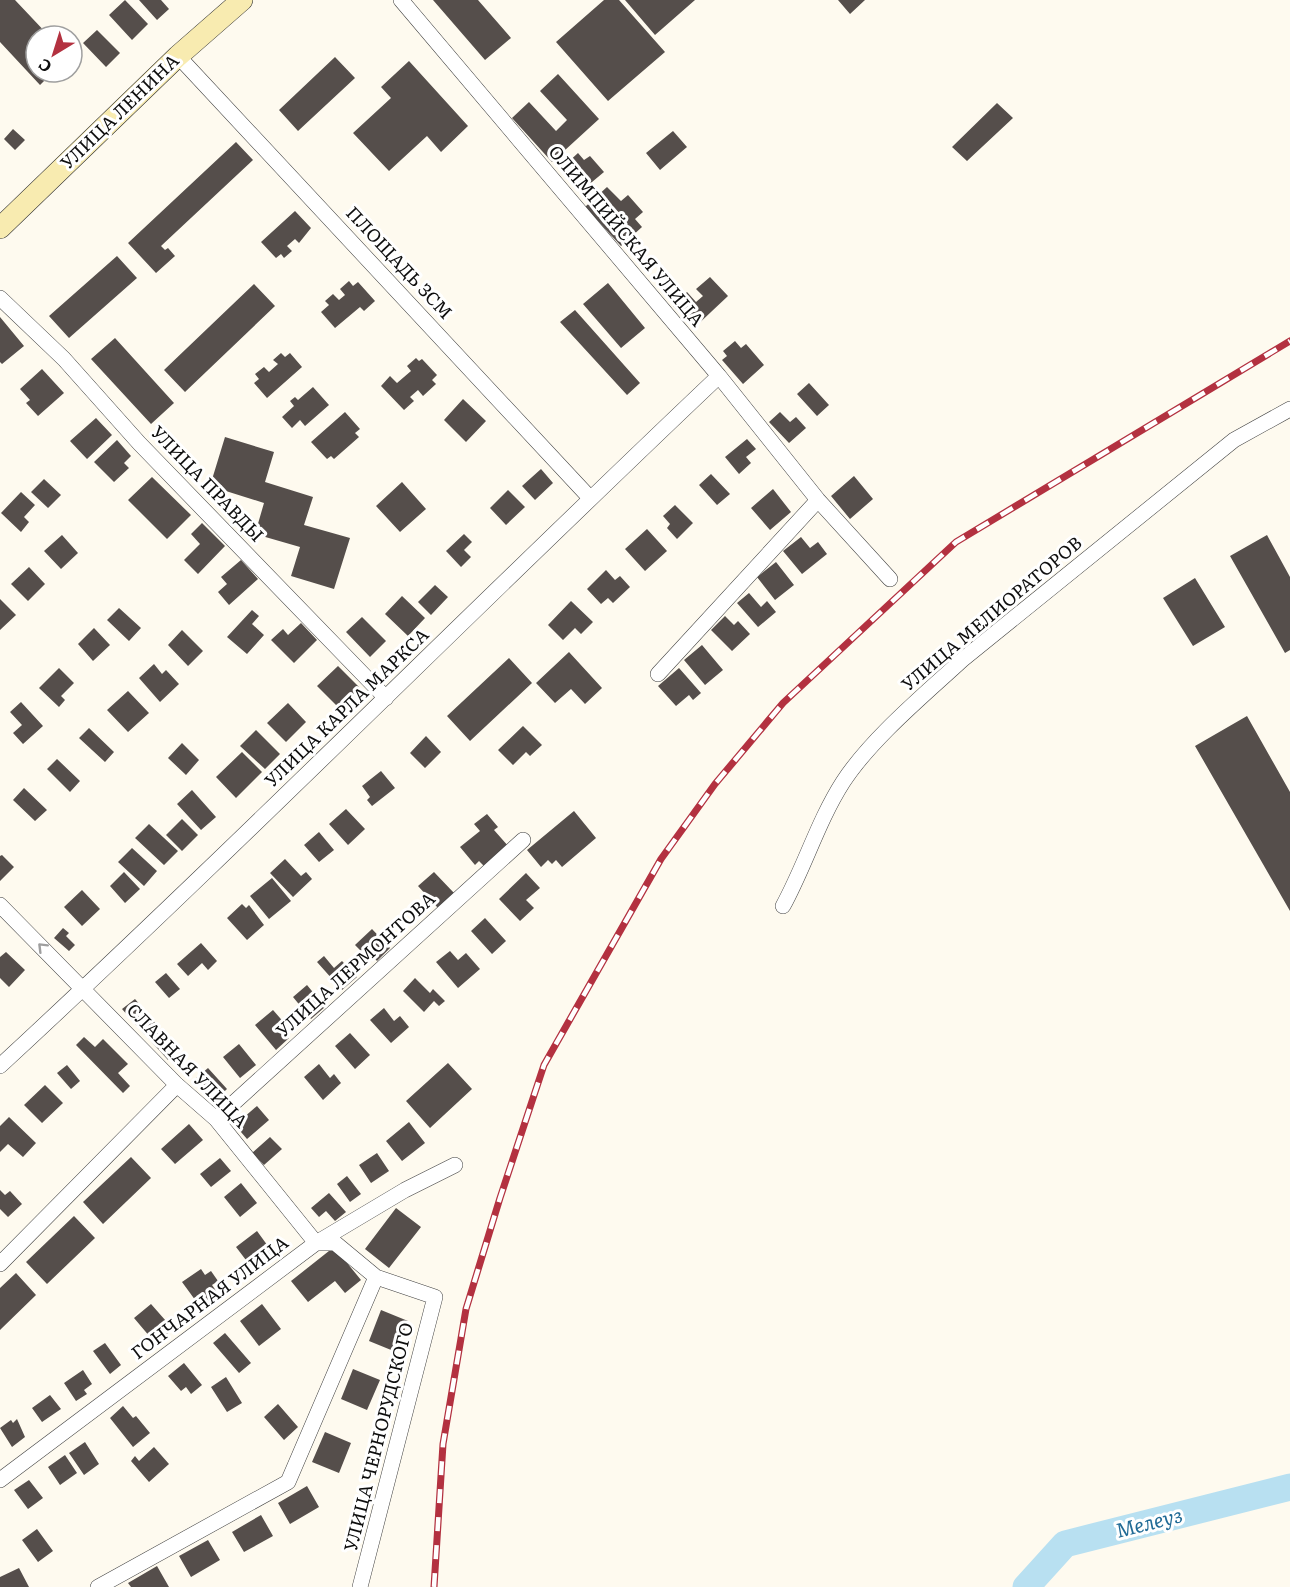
<svg xmlns="http://www.w3.org/2000/svg" width="1290" height="1587" viewBox="0 0 1290 1587" font-family="Literata,serif">
  <style>
    .lines { fill: none; stroke-linecap: round; stroke-linejoin: round }
    .river { stroke: #b8e0f1; stroke-width: 27 }
    .building { fill: #554e4b }
    .street-casing { stroke: #414141; stroke-width: 16 }
    .secondary-casing { stroke: #303030; stroke-width: 22 }
    .street { stroke: #fff; stroke-width: 15 }
    .secondary { stroke: #f8ebb0; stroke-width: 21 }
    .rail-casing { stroke: #b33140; stroke-width: 7 }
    .rail { stroke: #fff; stroke-width: 4.5; stroke-dasharray: 14; stroke-linecap: butt }
    .oneway { stroke: #9f9f9f }
    .labels { text-anchor: middle; stroke-width: 6; stroke-linejoin: round; paint-order: stroke }
    .street-label { font-size: 18px; fill: #0e0e0e; stroke: #fff }
    .water-label { font-size: 20px; font-style: italic; fill: #216b96; stroke: #fff }
  </style>
  <rect width="100%" height="100%" fill="#fefaef"/>
  <g class="lines">
    <path class="river" d="M1026,1587L1065,1544L1290,1487"/>
  </g>
  <path class="building" d="M0,0H15L49,36H36V72H53L40,85L0,42Z
    M125,0L148,24L132,40L109,15Z
    M139,0H161L169,9L157,20Z
    M433,0H478L511,38L485,60Z
    M604,0H619L665,52L608,101L556,42Z
    M625,0H695L655,35Z
    M838,0H865L850,14Z
    M97,30L120,53L106,67L83,43Z
    M335,57L355,78L298,131L279,110Z
    M409,61L468,126L441,152L427,136L389,171L353,133L391,98L381,87Z
    M558,74L599,119L552,162L512,118L529,102L556,131L567,120L540,91Z
    M997,103L1013,118L967,161L952,147Z
    M13,129L25,140L15,150L4,139Z
    M673,131L687,147L660,170L646,153Z
    M236,142L253,160L161,246L165,250L168,248L175,256L156,273L128,243Z
    M578,153L584,160L590,156L604,172L586,187L566,164Z
    M607,187L621,201L628,195L643,212L635,219L642,227L621,246L585,207Z
    M295,211L311,228L299,243L295,239L287,246L292,251L284,258L281,254L276,258L261,242Z
    M117,256L137,278L69,338L49,316Z
    M710,277L728,296L694,328L673,306L687,292L696,302L703,296L696,289Z
    M349,281L353,286L358,282L375,301L364,311L360,307L335,328L321,312L329,305L325,301L333,294L339,300L345,295L340,289Z
    M608,283L645,328L621,348L583,304Z
    M254,284L275,306L185,392L164,370Z
    M575,310L640,383L627,395L560,322Z
    M0,317L24,346L2,364L0,362Z
    M115,338L174,403L151,424L91,359Z
    M735,341L741,348L746,344L764,365L743,384L722,360L727,356L723,351Z
    M281,353L285,357L290,353L302,367L267,398L254,383L259,379L255,374L264,367L269,372L278,364L273,360Z
    M416,358L419,361L422,359L437,375L432,380L436,384L423,396L418,390L410,397L414,401L404,410L381,386L390,376L397,383L411,371L407,366Z
    M42,369L64,393L38,416L26,403L30,400L20,389Z
    M809,383L829,405L817,416L797,394Z
    M313,387L329,405L305,426L300,420L292,428L282,417L294,406L290,401L295,397L298,400Z
    M463,399L486,421L466,442L444,420Z
    M345,412L360,429L355,433L359,437L334,459L331,456L327,459L311,442Z
    M780,412L790,422L796,417L806,428L789,443L769,422Z
    M96,418L112,435L87,459L70,441Z
    M225,437L274,452L265,482L313,497L304,525L350,538L334,589L291,576L300,547L255,534L264,503L210,486Z
    M747,439L756,449L746,457L751,463L739,474L725,457Z
    M117,440L131,456L124,463L129,468L114,482L94,462Z
    M541,469L553,483L535,500L522,486Z
    M711,474L730,494L717,505L699,485Z
    M854,476L873,499L850,519L831,496Z
    M152,477L191,515L167,539L128,500Z
    M44,479L61,495L48,508L31,492Z
    M402,482L426,509L400,532L376,506Z
    M773,489L791,512L770,530L751,508Z
    M508,490L525,507L506,525L490,508Z
    M21,492L35,505L24,517L29,522L21,532L1,513Z
    M675,505L693,523L677,539L667,528L670,524L663,516Z
    M202,523L225,546L198,574L184,560L200,544L191,534Z
    M647,529L667,551L645,571L625,549Z
    M464,534L472,542L464,550L471,557L461,567L446,551Z
    M62,535L78,553L61,569L44,551Z
    M1267,535L1290,577V650L1285,653L1230,556Z
    M801,537L810,548L818,542L827,554L802,574L783,551Z
    M241,560L258,579L229,605L218,592L227,584L221,577Z
    M776,562L794,585L775,600L757,577Z
    M29,567L45,584L28,601L11,584Z
    M606,570L615,580L620,576L630,587L613,603L608,598L601,604L587,589Z
    M1195,578L1225,627L1193,646L1163,598Z
    M435,585L448,597L431,615L418,602Z
    M749,593L761,607L767,601L776,612L758,627L737,603Z
    M402,596L425,618L408,636L385,614Z
    M0,599L16,615L0,630Z
    M571,601L593,622L581,634L575,628L563,640L548,625Z
    M119,608L141,628L129,641L107,620Z
    M252,610L259,616L252,624L264,635L247,654L227,637Z
    M725,616L734,625L738,621L750,634L732,651L711,630Z
    M362,617L386,641L370,657L346,632Z
    M301,623L317,640L294,663L271,640L283,629L288,635Z
    M94,628L110,645L93,661L78,644Z
    M182,630L203,651L188,666L168,645Z
    M702,645L723,670L705,685L684,660Z
    M569,652L602,688L585,704L571,689L555,703L536,683Z
    M509,658L532,683L470,741L447,716Z
    M154,664L162,674L166,670L179,684L160,702L139,678Z
    M338,666L360,688L339,708L317,686Z
    M59,668L74,683L61,696L65,700L59,707L39,688Z
    M679,668L701,693L693,700L689,695L676,706L658,686Z
    M128,691L149,713L128,732L107,710Z
    M21,702L43,726L23,744L13,733L22,725L10,712Z
    M288,703L306,722L286,742L267,723Z
    M1247,716L1290,792V911L1195,746Z
    M523,726L542,745L530,756L526,752L513,765L498,750Z
    M89,728L114,752L105,762L79,738Z
    M256,730L280,754L265,769L240,746Z
    M426,736L441,752L425,768L410,753Z
    M182,743L199,760L186,775L168,758Z
    M242,752L262,772L236,798L216,777Z
    M57,759L80,781L70,792L47,769Z
    M381,771L395,788L372,806L367,800L370,797L362,786Z
    M24,788L47,810L35,821L13,800Z
    M192,790L216,817L201,830L177,804Z
    M346,809L365,829L348,845L329,824Z
    M574,811L596,838L562,867L556,860L552,864L548,860L541,867L527,850Z
    M487,814L498,827L494,830L509,847L485,867L479,861L475,865L460,847L480,831L474,824Z
    M182,819L198,835L182,851L166,835Z
    M149,824L178,851L164,865L135,838Z
    M319,832L334,850L319,862L304,845Z
    M132,848L157,871L144,886L118,862Z
    M2,855L14,867L0,881V856Z
    M285,859L301,876L306,872L312,879L293,897L270,873Z
    M124,872L140,889L125,903L110,886Z
    M434,872L454,893L438,908L418,886Z
    M526,873L540,888L526,900L534,908L520,921L499,899Z
    M272,878L291,901L269,919L250,896Z
    M82,890L100,909L82,926L64,907Z
    M242,904L246,908L249,905L264,925L247,940L227,918Z
    M485,918L506,941L492,954L471,931Z
    M63,928L69,933L66,936L75,945L69,951L54,938Z
    M372,929L390,948L377,961L364,947L361,951L355,945Z
    M201,943L217,961L208,970L202,963L188,976L177,964Z
    M450,951L458,960L466,953L480,969L458,988L436,962Z
    M6,952L25,970L9,987L0,978V957Z
    M324,956L334,968L342,961L357,977L342,990L317,962Z
    M166,973L180,989L169,998L155,982Z
    M415,978L430,993L433,989L445,1001L439,1006L434,1001L424,1012L403,991Z
    M307,985L325,1007L311,1019L293,997Z
    M135,999L157,1025L145,1035L122,1009Z
    M384,1008L394,1021L400,1016L409,1027L391,1043L370,1020Z
    M273,1010L287,1026L282,1030L289,1038L276,1050L255,1025Z
    M156,1031L175,1054L168,1060L148,1038Z
    M350,1033L370,1055L355,1069L335,1046Z
    M84,1037L95,1047L103,1039L128,1064L118,1073L130,1086L123,1093L76,1045Z
    M239,1044L256,1065L240,1078L223,1057Z
    M448,1063L472,1089L430,1128L406,1101Z
    M319,1064L330,1078L334,1074L341,1083L323,1100L304,1077Z
    M67,1065L80,1081L71,1089L57,1073Z
    M208,1068L227,1089L214,1101L194,1080Z
    M45,1085L63,1103L42,1123L24,1105Z
    M257,1106L269,1120L247,1139L235,1125Z
    M9,1117L36,1143L23,1157L8,1144L0,1152V1126Z
    M409,1122L425,1143L402,1161L386,1141Z
    M189,1124L203,1140L175,1164L161,1149Z
    M270,1137L282,1149L264,1165L252,1153Z
    M377,1153L389,1171L371,1183L359,1165Z
    M131,1157L151,1178L103,1224L83,1202Z
    M220,1158L231,1171L211,1187L200,1174Z
    M347,1176L361,1194L350,1202L337,1184Z
    M241,1183L257,1203L240,1217L224,1197Z
    M0,1190L5,1195L10,1191L22,1204L8,1217L0,1209Z
    M329,1193L346,1212L335,1221L326,1211L319,1217L311,1208Z
    M396,1208L421,1227L389,1268L365,1249Z
    M74,1216L95,1238L47,1284L26,1262Z
    M257,1231L273,1253L252,1268L236,1247Z
    M334,1247L361,1280L345,1293L335,1281L308,1302L291,1281Z
    M201,1269L205,1275L211,1271L218,1281L212,1285L219,1295L201,1308L182,1282Z
    M16,1273L36,1295L0,1330V1288Z
    M151,1304L173,1329L156,1344L134,1318Z
    M262,1304L281,1329L259,1346L240,1321Z
    M381,1310L408,1321L396,1352L369,1341Z
    M225,1333L251,1363L239,1373L213,1343Z
    M105,1343L121,1365L110,1374L93,1351Z
    M184,1363L202,1385L191,1394L186,1387L181,1391L168,1376Z
    M353,1369L380,1380L367,1410L341,1399Z
    M83,1370L92,1384L84,1390L87,1394L76,1401L64,1383Z
    M226,1377L242,1403L227,1412L211,1387Z
    M50,1395L61,1409L42,1422L32,1408Z
    M278,1404L298,1427L284,1440L264,1417Z
    M123,1406L133,1418L136,1416L150,1433L133,1447L110,1418Z
    M17,1419L25,1437L12,1447L0,1428L11,1420L13,1423Z
    M325,1432L351,1443L339,1473L312,1462Z
    M85,1442L99,1464L84,1475L69,1453Z
    M154,1447L169,1464L149,1482L131,1461L135,1456L139,1461Z
    M65,1455L77,1473L60,1485L48,1467Z
    M29,1480L43,1498L28,1509L14,1490Z
    M307,1486L319,1507L290,1524L278,1503Z
    M261,1515L273,1536L244,1552L232,1532Z
    M37,1529L53,1551L38,1562L22,1540Z
    M208,1540L220,1560L191,1577L179,1556Z
    M157,1566L169,1587H131L128,1583Z
    M19,1568L29,1587H0V1577Z"/>
  <g class="lines">
    <g class="street-casing">
      <path id="street" d="M401,0L719,376L818,500L890,579
        M178,56L590,498
        M0,298L64,359L139,443L386,698
        M658,674L818,500
        M0,905L177,1085L216,1119L316,1243H335L376,1277L435,1297L360,1587
        M783,906C805,866 818,821 843,782C871,739 924,695 962,660L1234,440L1290,409
        M0,1066C244,840 478,604 719,376
        M216,1119L523,840
        M0,1264L177,1085
        M0,1480L316,1243L405,1190L455,1165
        M98,1587L288,1482L376,1277"/>
    </g>
    <g class="secondary-casing">
      <path id="secondary" d="M0,228L178,56L242,0"/>
    </g>
    <use href="#street" class="street"/>
    <use href="#secondary" class="secondary"/>
    <g class="rail-casing">
      <path id="rail" d="M434,1587L443,1444L466,1309L500,1198L544,1065L661,859L715,784L783,703L956,542L1290,341"/>
    </g>
    <use href="#rail" class="rail"/>
  </g>
  <defs><path id="oneway-chevron" d="M-2-3.5L2.5 0L-2 3.5" fill="none" stroke-width="1.6" stroke-linecap="round" stroke-linejoin="round" transform="scale(1.5)"/></defs>
  <use class="oneway" href="#oneway-chevron" transform="translate(42 947) rotate(-135)"/>
  <g class="labels">
    <g class="street-label">
      <text transform="translate(120 112) rotate(-44)" y="6">УЛИЦА ЛЕНИНА</text>
      <text transform="translate(626 236) rotate(50)" y="6">ОЛИМПИЙСКАЯ УЛИЦА</text>
      <text transform="translate(399 263) rotate(47)" y="6">ПЛОЩАДЬ ЗСМ</text>
      <text transform="translate(207 484) rotate(46)" y="6">УЛИЦА ПРАВДЫ</text>
      <text transform="translate(992 614) rotate(-40)" y="6">УЛИЦА МЕЛИОРАТОРОВ</text>
      <text transform="translate(347 708) rotate(-44)" y="6">УЛИЦА КАРЛА МАРКСА</text>
      <text transform="translate(356 965) rotate(-42)" y="6">УЛИЦА ЛЕРМОНТОВА</text>
      <text transform="translate(187 1066) rotate(46)" y="6">СЛАВНАЯ УЛИЦА</text>
      <text transform="translate(210 1298) rotate(-37)" y="6">ГОНЧАРНАЯ УЛИЦА</text>
      <text transform="translate(379 1437) rotate(-76)" y="6">УЛИЦА ЧЕРНОРУДСКОГО</text>
    </g>
    <g class="water-label">
      <text transform="translate(1149 1523) rotate(-14)" y="7">Мелеуз</text>
    </g>
  </g>
  <g transform="translate(54 54) rotate(218)"><circle r="28" fill="#ffffff" stroke="#9f9f9f" stroke-width="1.5"/>
  <path d="M0-4.5L10 22L0 15L-10 22Z" fill="#b33140"/>
  <text y="-9" font-size="16" font-weight="bold" text-anchor="middle" fill="#0e0e0e">С</text>
  </g>
</svg>
